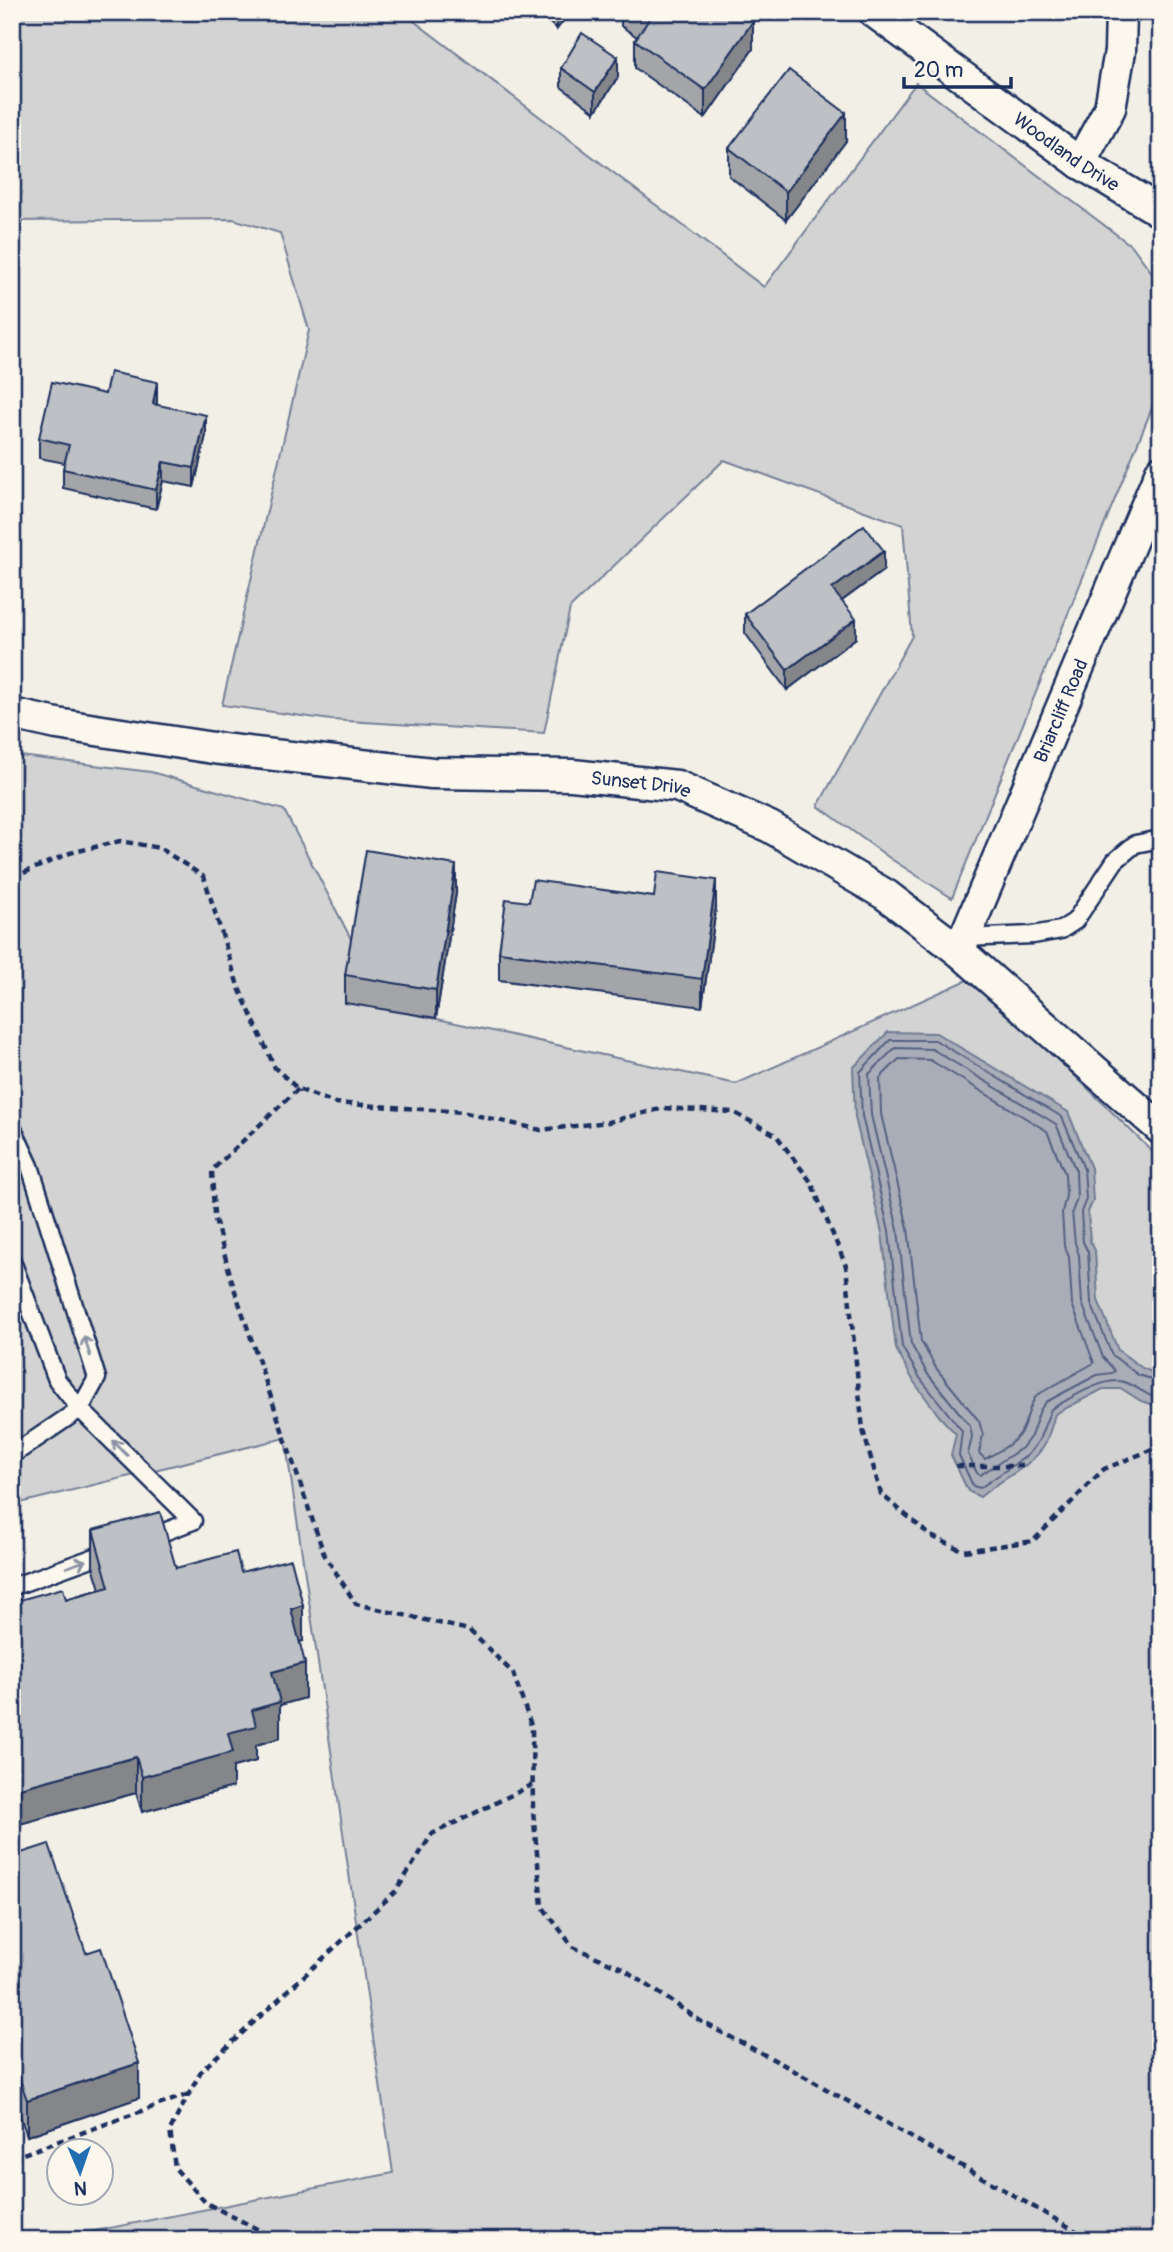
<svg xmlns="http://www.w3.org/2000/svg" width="1173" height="2252" viewBox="0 0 1173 2252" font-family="Pangolin,sans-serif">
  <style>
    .green { fill: #d2d3d2; stroke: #768198; stroke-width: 2 }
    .water { fill: #a9adb7; stroke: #707b93; stroke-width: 2 }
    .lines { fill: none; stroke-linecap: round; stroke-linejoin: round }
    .shore { stroke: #546182; stroke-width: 2 }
    .service-casing { stroke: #1b2f5e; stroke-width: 21 }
    .minor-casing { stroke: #1b2f5e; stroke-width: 35 }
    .path { stroke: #1b2f5e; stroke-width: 4.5; stroke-dasharray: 7 5; stroke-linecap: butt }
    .service { stroke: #fbf7ec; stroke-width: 16 }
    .minor { stroke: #fbf7ec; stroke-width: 30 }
    .wall { fill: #a3a5a9; stroke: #1b2f5e; stroke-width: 2 }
    .shaded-wall { fill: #848689; stroke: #1b2f5e; stroke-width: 2 }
    .building { fill: #bdc0c4; stroke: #1b2f5e; stroke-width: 2 }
    .oneway { stroke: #8b93a5 }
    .labels { text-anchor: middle; stroke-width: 5; stroke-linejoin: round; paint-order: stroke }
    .street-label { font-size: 19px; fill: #1b2f5e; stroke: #fbf7ec }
  </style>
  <rect width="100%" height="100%" fill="#f2efe6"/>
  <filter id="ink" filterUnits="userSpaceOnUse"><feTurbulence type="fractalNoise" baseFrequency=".0143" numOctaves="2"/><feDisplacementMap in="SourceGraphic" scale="14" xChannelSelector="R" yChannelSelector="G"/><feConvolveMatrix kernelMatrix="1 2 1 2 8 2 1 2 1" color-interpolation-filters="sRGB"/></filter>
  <g filter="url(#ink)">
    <path class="green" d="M12,12H402L764,287L916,83L1133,247L1161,285V386L952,898L891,859L818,806L912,636L903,525L724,460L570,608L544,733L331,720L222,705L309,330L280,233L233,219L12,221Z
      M12,755L151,772L284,810L387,1008L736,1084L974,977L1161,1160V2240H48L393,2173L285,1438L12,1505Z"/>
    <path class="water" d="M888,1032L936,1033L1068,1112L1091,1168L1093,1201L1088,1212L1090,1241L1095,1250L1098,1300L1118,1350L1142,1368L1161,1376V1407L1141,1401L1122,1389H1103L1055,1414C1052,1424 1049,1437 1044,1446C1029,1469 1000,1479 980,1497L968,1491L951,1455L956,1434L940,1417L914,1382L896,1349L882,1233L855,1117L853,1068Z"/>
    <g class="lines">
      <path class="shore" d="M895,1048L932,1049L1056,1124L1076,1171L1077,1198L1072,1212L1075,1243L1079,1255L1082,1303L1103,1357L1115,1371L1112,1373L1097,1375L1046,1402L1040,1410L1031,1436L1022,1448L980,1475L977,1473L968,1454L972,1437L970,1426L927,1373L911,1344L898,1230L871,1115L869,1074Z
        M899,1059L930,1060L1047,1131L1065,1174L1066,1196L1062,1212L1064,1245L1069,1257L1072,1304L1094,1363L1037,1395C1028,1406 1028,1420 1021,1432C1014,1444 997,1452 985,1459L979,1453L983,1435L979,1421L936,1368L921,1341L908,1228L881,1114L880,1078Z
        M1161,1382L1138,1375L1112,1355L1091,1303L1088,1252L1083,1242L1081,1212L1086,1199L1084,1169L1062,1117L935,1040H890L860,1072L862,1116L889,1231L902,1347L920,1378L962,1431L959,1455L973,1486L980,1488L1028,1455L1039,1440L1051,1409C1069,1399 1107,1374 1127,1383C1139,1388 1148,1396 1161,1400"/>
      <g class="service-casing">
        <path id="service" d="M965,938L1033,935L1061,930L1075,921L1115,861L1135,844L1161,839
          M12,1127L30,1166L97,1378L80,1409L12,1455
          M12,1261L57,1380L80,1409L193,1521L148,1538
          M12,1587L114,1550"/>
      </g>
      <g class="minor-casing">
        <g id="minor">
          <path id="s1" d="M874,12L1080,163L1161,212"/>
          <path d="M1080,163L1110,108L1120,51L1121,12"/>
          <path id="s2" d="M12,714L57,724L213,748L432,773L572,775L677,786L770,827L886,895L959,951L1161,1129"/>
          <path id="s3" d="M959,951L1161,471"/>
        </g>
      </g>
      <path class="path" d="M12,874H21L70,853L120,841L160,848L204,877L238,986L275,1068L298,1089L335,1103L462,1112L541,1130L608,1122L664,1108L733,1112L776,1135L811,1182L846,1266L863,1430L881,1494L931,1536L964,1551L1033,1541L1104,1469L1161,1446
        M298,1089L212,1170L214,1216L233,1285L324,1554L356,1604L469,1630L513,1673L532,1728L533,1811L542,1906L573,1947L622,1968L702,2022L784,2065L1092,2240
        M956,1466H1023
        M12,2158L189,2094
        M279,2240L206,2203L175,2168L170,2130L201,2071L396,1891L432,1834L532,1785"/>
      <use href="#service" class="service"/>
      <use href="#minor" class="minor"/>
    </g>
    <path class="wall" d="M536,12H570L557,29Z
      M621,12H741L753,49L705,118L635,68V40L637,37L621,26Z
      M561,68L618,77L595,112L561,87Z
      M846,141L786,220L729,176V148Z
      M105,394L157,401V405L206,435L194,487L163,481L156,509L63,488V469L65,463L39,458V438Z
      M884,570L842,601L856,638L787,690L745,633V614Z
      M456,893L436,1018L345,1003V975Z
      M529,902L716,908L702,1007L499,980V952Z
      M93,1530L176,1568L241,1572L303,1641L300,1642L305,1698L280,1705V1738L256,1745V1761L233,1767V1787L142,1812L136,1793L12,1826V1602L66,1599L100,1589L93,1566Z
      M12,1856L86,1953L139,2098L27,2136L12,2093Z"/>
    <path class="shaded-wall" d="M557,12H570L557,29Z
      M753,21V49L705,118V90Z
      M618,57V77L595,112V92Z
      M846,113V141L786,220V192Z
      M157,382V401L153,423V404Z
      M206,415V435L194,487V468Z
      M163,462V481L156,509V490Z
      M884,551V570L832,608V589Z
      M856,619V638L787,690V670Z
      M456,865V893L436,1018V990Z
      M716,880V908L702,1007V979Z
      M303,1605V1641L291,1645V1609Z
      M305,1663V1698L280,1705V1738L256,1745V1761L233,1767V1787L142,1812V1777L252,1710L272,1672Z
      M136,1757V1793L12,1826V1790Z
      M139,2063V2098L27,2136V2100Z"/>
    <path class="building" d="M642,12H741L753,21L705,90L635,40L650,18Z
      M582,33L618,57L595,92L561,68Z
      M789,70L846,113L786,192L729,148Z
      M110,372L157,382L153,404L206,415L194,468L163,462L156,490L63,469L69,445L39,438L52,382L105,394Z
      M864,525L884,551L832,589L856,619L787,670L745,614Z
      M366,850L456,865L436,990L345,975Z
      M657,872L716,880L702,979L499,952L506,899L529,902L533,880L654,897Z
      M160,1512L176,1568L236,1552L241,1572L291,1559L303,1605L291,1609L305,1663L272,1672L280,1702L252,1710L256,1726L228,1733L233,1752L142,1777L136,1757L12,1790V1602L63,1588L66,1599L109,1587L93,1530Z
      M49,1844L86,1953L101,1948L139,2063L27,2100L12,2057V1856Z"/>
    <defs><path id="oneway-shaft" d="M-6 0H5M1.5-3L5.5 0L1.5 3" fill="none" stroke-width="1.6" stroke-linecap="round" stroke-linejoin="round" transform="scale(1.75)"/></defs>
    <g class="oneway">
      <use href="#oneway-shaft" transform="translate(87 1346) rotate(-108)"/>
      <use href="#oneway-shaft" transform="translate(120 1448) rotate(-135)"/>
      <use href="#oneway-shaft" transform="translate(76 1564) rotate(-20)"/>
    </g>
  </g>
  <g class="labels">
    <g class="street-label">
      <text dy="7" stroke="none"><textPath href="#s1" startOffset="238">Woodland Drive</textPath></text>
      <text dy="7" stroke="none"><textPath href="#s3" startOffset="261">Briarcliff Road</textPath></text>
      <text dy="7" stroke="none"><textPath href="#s2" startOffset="634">Sunset Drive</textPath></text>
    </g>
  </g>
  <rect width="1173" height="2252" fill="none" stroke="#fbf7ec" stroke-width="42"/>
  <rect x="21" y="21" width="1131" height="2210" fill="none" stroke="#1b2f5e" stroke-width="2.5" filter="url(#ink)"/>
  <g transform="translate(80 2172) rotate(178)"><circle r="33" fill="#fbf7ec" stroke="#a1a7b3" stroke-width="2"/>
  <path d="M0-5L12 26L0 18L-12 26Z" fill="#1f6fb2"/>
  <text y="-10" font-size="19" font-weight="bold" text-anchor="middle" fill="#1b2f5e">N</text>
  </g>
  <path d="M904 77v10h107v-10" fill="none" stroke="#1b2f5e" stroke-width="3.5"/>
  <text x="914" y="77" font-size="21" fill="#1b2f5e" stroke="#fbf7ec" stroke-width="5" paint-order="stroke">20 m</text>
</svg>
